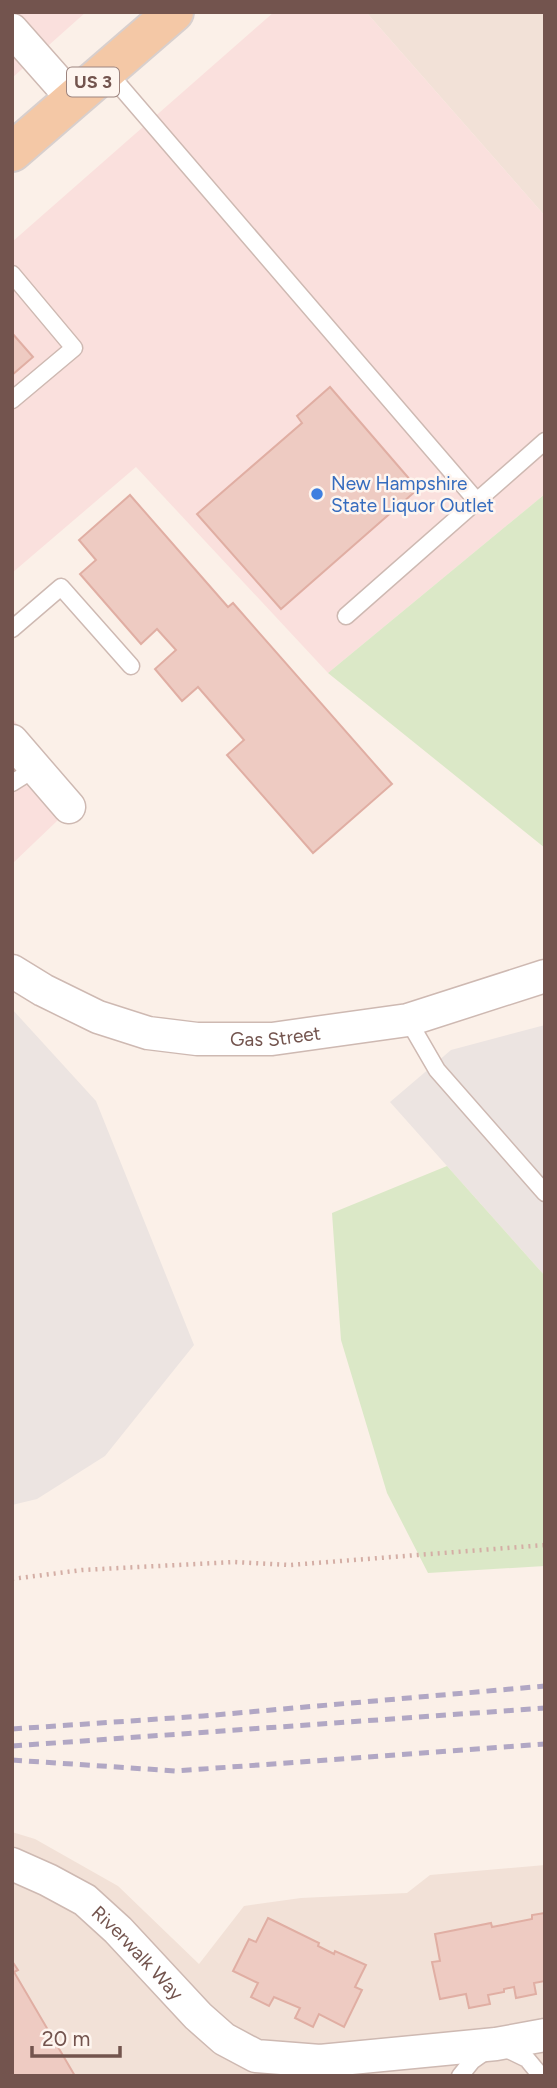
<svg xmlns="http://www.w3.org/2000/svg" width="557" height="2088" viewBox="0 0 557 2088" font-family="Figtree,sans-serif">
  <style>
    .residential { fill: #f2e1d7 }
    .commercial { fill: #fae0dd }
    .industrial { fill: #ece4e1 }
    .green { fill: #dbe8c7 }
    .building { fill: #eecbc2; stroke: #e0aea3; stroke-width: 2 }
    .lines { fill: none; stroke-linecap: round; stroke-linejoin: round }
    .service-casing { stroke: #ceb9b2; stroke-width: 19 }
    .minor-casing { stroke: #ceb9b2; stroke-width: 35 }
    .primary-casing { stroke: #d8cfcd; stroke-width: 42 }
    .path { stroke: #d4aea5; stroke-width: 4.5; stroke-dasharray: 2 5; stroke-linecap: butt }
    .service { stroke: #fff; stroke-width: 16 }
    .minor { stroke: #fff; stroke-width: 32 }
    .primary { stroke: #f4c8a6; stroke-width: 38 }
    .rail { stroke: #b1a7c4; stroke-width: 5; stroke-dasharray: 10 7; stroke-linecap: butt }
    .shop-dot { fill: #3f7fe0; stroke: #fef5ef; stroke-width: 2.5 }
    .labels { text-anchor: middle; stroke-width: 5; stroke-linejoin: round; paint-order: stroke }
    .shield { fill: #fef5ef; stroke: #9d847e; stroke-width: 2 }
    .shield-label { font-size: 18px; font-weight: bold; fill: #73544e }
    .shop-label { font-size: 19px; fill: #366cbe; stroke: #fef5ef; text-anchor: start }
    .street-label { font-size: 19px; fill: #73544e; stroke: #fef5ef }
  </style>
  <rect width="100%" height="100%" fill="#fbf0e8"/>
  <path class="residential" d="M366,12H545V216Z
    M12,1832L35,1839L118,1886L199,1964L244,1906L301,1898L407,1893L430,1875L545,1865V2076H12Z"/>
  <path class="commercial" d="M12,12H86L12,78Z
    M274,12H366L545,216V494L328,673L136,467L12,573V242Z
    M12,718L80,799L12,864Z"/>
  <path class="industrial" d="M12,1009L96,1101L194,1345L105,1456L37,1499L12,1505Z
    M545,1025V1276L390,1102L451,1050Z"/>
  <path class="green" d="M545,494V848L328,673Z
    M447,1166L545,1276V1566L428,1573L387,1493L341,1340L332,1213Z"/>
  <path class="building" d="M12,333L33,357L12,375Z
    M330,387L418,489L281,609L197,514L302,423L297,416Z
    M130,495L228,607L233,603L392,784L313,853L227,755L244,740L198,687L182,701L155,669L176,650L157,629L141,644L80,574L96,560L79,540Z
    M545,1913V1981L534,1983L536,1994L516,1998L514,1987L504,1989V1992L488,1995L490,2004L469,2008L466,1994L440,1999L432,1962L440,1961L435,1934L491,1923L492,1927L532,1919V1915Z
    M268,1918L319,1943L318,1946L334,1954L335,1951L366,1965L355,1987L362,1990L344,2027L319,2014L313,2027L295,2018L300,2008L274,1997L269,2006L251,1997L258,1983L233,1971L249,1939L256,1942Z
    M12,1961L18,1970L14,1972L75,2076H12Z"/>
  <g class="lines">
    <g class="service-casing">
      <path id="service" d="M107,71L476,500
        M12,274L74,348L12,400
        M346,616L545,441
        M12,629L61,587L131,666
        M12,783L36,768
        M408,1020L437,1070L545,1193
        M460,2076L472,2061L496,2044L527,2059L541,2076"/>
    </g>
    <g class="minor-casing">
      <g id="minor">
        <path d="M12,30L73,99"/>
        <path d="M12,741L69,807"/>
        <path id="s1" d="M12,971L43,990L98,1017L148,1033L197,1039H272L408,1020L545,976"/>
        <path id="s2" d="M12,1864L48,1880L85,1900L118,1930L198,2016L224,2039L256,2056L320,2061L496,2044L545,2035"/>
      </g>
    </g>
    <g class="primary-casing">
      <path id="primary" d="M12,152L174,12"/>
    </g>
    <path class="path" d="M12,1579L82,1570L234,1562L290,1565L545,1545"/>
    <use href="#service" class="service"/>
    <use href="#minor" class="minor"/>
    <use href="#primary" class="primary"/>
    <path class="rail" d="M12,1729L203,1716L545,1686
      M12,1746L545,1708
      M12,1760L176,1771L545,1744"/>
  </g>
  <circle class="shop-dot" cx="317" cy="494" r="7"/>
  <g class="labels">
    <rect class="shield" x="67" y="67.5" width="52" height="29" rx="5"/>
    <g class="shield-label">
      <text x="93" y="88">US 3</text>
    </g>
    <g class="shop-label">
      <text x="331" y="490">New Hampshire<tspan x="331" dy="22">State Liquor Outlet</tspan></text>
    </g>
    <g class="street-label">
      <text dy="7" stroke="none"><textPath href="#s1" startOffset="278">Gas Street</textPath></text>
      <text dy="7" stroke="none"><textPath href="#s2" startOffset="156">Riverwalk Way</textPath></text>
    </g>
  </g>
  <rect width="557" height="2088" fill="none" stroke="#73544e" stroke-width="28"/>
  <path d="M32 2046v10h88v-10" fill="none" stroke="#73544e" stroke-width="3.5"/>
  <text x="42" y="2046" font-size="21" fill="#73544e" stroke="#fef5ef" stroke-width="5" paint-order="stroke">20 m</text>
</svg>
